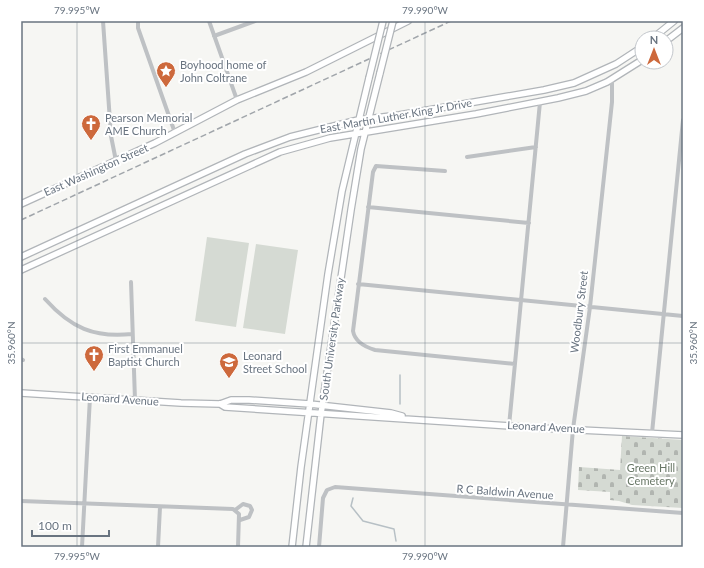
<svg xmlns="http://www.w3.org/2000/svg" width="704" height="568" viewBox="0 0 704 568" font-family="Lato,sans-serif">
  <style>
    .cemetery { fill: url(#cemetery-stones) }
    .park { fill: #d5dad3 }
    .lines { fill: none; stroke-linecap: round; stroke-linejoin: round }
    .stream { stroke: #b7c0c5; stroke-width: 1.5 }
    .secondary-casing { stroke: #b1b5b9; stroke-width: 8 }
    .street { stroke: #bec1c4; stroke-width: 4 }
    .secondary { stroke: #fff; stroke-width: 5.5 }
    .rail { stroke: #a0a5aa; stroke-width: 1.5; stroke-dasharray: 6 3; stroke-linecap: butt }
    .secondary-bridge-casing { stroke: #b1b5b9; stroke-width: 8; stroke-linecap: butt }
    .secondary-bridge { stroke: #fff; stroke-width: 5.5 }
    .ticks { fill: none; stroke: #697480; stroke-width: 1; stroke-opacity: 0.45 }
    .labels { text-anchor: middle; stroke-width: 4; stroke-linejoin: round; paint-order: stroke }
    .poi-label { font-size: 11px; fill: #697480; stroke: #fff; text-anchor: start }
    .street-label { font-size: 11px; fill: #697480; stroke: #fff }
    .park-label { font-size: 11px; fill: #697867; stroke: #fff }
    .neatline { fill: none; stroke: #697480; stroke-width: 1.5 }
    .ticks-label { font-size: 10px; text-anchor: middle; fill: #697480 }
  </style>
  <defs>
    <pattern id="cemetery-stones" width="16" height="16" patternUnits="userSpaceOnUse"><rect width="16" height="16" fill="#d5dad3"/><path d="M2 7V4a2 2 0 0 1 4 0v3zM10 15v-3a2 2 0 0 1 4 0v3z" fill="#b1b5b0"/></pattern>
  </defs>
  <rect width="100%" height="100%" fill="#f6f6f3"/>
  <path class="cemetery" d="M622,436L683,440V508L632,505L619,501L610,500V492L578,490L579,467L620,470Z"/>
  <path class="park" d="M207,237L249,243L236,327L195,321Z
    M256,244L298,250L285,334L243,328Z"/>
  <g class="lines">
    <path class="stream" d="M400,404V375
      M353,498L351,506L363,521L394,529L396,541"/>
    <g class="secondary-casing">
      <path id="secondary" d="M653,38L674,21
        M666,41L683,28
        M21,204L155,143L237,100L306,72L408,21
        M21,257L245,154L290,137L358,120L399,115L544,90L574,83L616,64L642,47
        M21,270L280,152L330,138L476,114L558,98L586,91L607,82L642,60
        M21,393L181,403L220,404L231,400H249L310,404L391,413L402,416
        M220,404L225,407L539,428L683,435
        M292,547L301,467L328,274L342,191L369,78
        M306,547L321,414L351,210L361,149L380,73"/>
    </g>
    <path class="street" d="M103,21L111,136L116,161
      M138,21V28L175,133
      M209,21L237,100
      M214,36L255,21
      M467,157L536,147
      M445,171L376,166L373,172L353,331C355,342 365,347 375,350L515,364
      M368,207L529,223
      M131,282L135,400
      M358,284L683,316
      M45,299C71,328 94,338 132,334
      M21,359L23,360
      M509,426L540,102
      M652,433L683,120
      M21,501L233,509L239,514L238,547
      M235,510L243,504L250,506L252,510L249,517L240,520
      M82,547L90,397
      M158,547L160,507
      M319,547L323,498L327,490L335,487L683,513
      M563,547L573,429L590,307L612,102V79"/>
    <use href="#secondary" class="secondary"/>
    <path class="rail" d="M21,220L451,21"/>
    <g class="secondary-bridge-casing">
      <path id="secondary-bridge" d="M380,73L393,21
        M369,78L383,21"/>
    </g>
    <use href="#secondary-bridge" class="secondary-bridge"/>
  </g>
  <path class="ticks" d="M77,21V547M425,21V547M21,343H683"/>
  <defs>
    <g id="sight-pin" transform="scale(1)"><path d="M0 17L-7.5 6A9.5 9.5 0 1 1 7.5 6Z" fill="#cd693c" stroke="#fff"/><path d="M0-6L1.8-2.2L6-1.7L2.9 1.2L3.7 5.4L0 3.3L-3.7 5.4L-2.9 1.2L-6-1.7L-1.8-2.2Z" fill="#fff"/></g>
    <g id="church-pin" transform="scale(1)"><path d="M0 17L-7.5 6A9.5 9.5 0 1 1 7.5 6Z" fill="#cd693c" stroke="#fff"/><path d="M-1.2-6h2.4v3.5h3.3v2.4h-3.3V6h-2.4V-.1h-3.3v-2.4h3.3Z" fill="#fff"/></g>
    <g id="school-pin" transform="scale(1)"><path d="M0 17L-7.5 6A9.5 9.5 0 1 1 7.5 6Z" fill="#cd693c" stroke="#fff"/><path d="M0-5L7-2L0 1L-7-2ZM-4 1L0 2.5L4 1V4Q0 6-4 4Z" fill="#fff"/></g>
  </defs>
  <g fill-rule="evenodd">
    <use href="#sight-pin" x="166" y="71"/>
    <use href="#church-pin" x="91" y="124"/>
    <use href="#church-pin" x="94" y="355"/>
    <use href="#school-pin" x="229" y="362"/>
  </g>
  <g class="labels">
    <g class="poi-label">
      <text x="180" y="69">Boyhood home of<tspan x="180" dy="13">John Coltrane</tspan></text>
      <text x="105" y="122">Pearson Memorial<tspan x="105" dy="13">AME Church</tspan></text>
      <text x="108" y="353">First Emmanuel<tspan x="108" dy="13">Baptist Church</tspan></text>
      <text x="243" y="360">Leonard<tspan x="243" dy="13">Street School</tspan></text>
    </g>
    <g class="street-label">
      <text transform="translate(396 116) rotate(-10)" y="4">East Martin Luther King Jr Drive</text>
      <text transform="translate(96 170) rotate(-24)" y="4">East Washington Street</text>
      <text transform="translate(579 312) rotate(-83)" y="4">Woodbury Street</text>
      <text transform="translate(332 339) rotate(-82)" y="4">South University Parkway</text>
      <text transform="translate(120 399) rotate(4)" y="4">Leonard Avenue</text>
      <text transform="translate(546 427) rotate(3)" y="4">Leonard Avenue</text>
      <text transform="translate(505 492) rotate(4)" y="4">R C Baldwin Avenue</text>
    </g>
    <g class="park-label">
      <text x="651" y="472">Green Hill<tspan x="651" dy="13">Cemetery</tspan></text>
    </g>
  </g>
  <rect width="704" height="568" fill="none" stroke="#ffffff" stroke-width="44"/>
  <g transform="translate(654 50)"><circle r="19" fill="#ffffff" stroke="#c3c7cc"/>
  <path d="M0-3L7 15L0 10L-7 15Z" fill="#cd693c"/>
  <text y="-6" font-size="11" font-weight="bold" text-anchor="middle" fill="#697480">N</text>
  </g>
  <path d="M32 530v6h77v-6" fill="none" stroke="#697480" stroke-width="2"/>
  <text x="38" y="530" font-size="12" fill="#697480" stroke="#ffffff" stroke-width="3" paint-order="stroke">100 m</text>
  <rect x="22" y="22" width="660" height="524" class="neatline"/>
  <g class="ticks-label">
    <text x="77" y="14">79.995°W</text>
    <text x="425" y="14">79.990°W</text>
    <text transform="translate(11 343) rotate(-90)" y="4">35.960°N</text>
    <text transform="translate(693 343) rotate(-90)" y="4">35.960°N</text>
    <text x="77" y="560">79.995°W</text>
    <text x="425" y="560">79.990°W</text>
  </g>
</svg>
